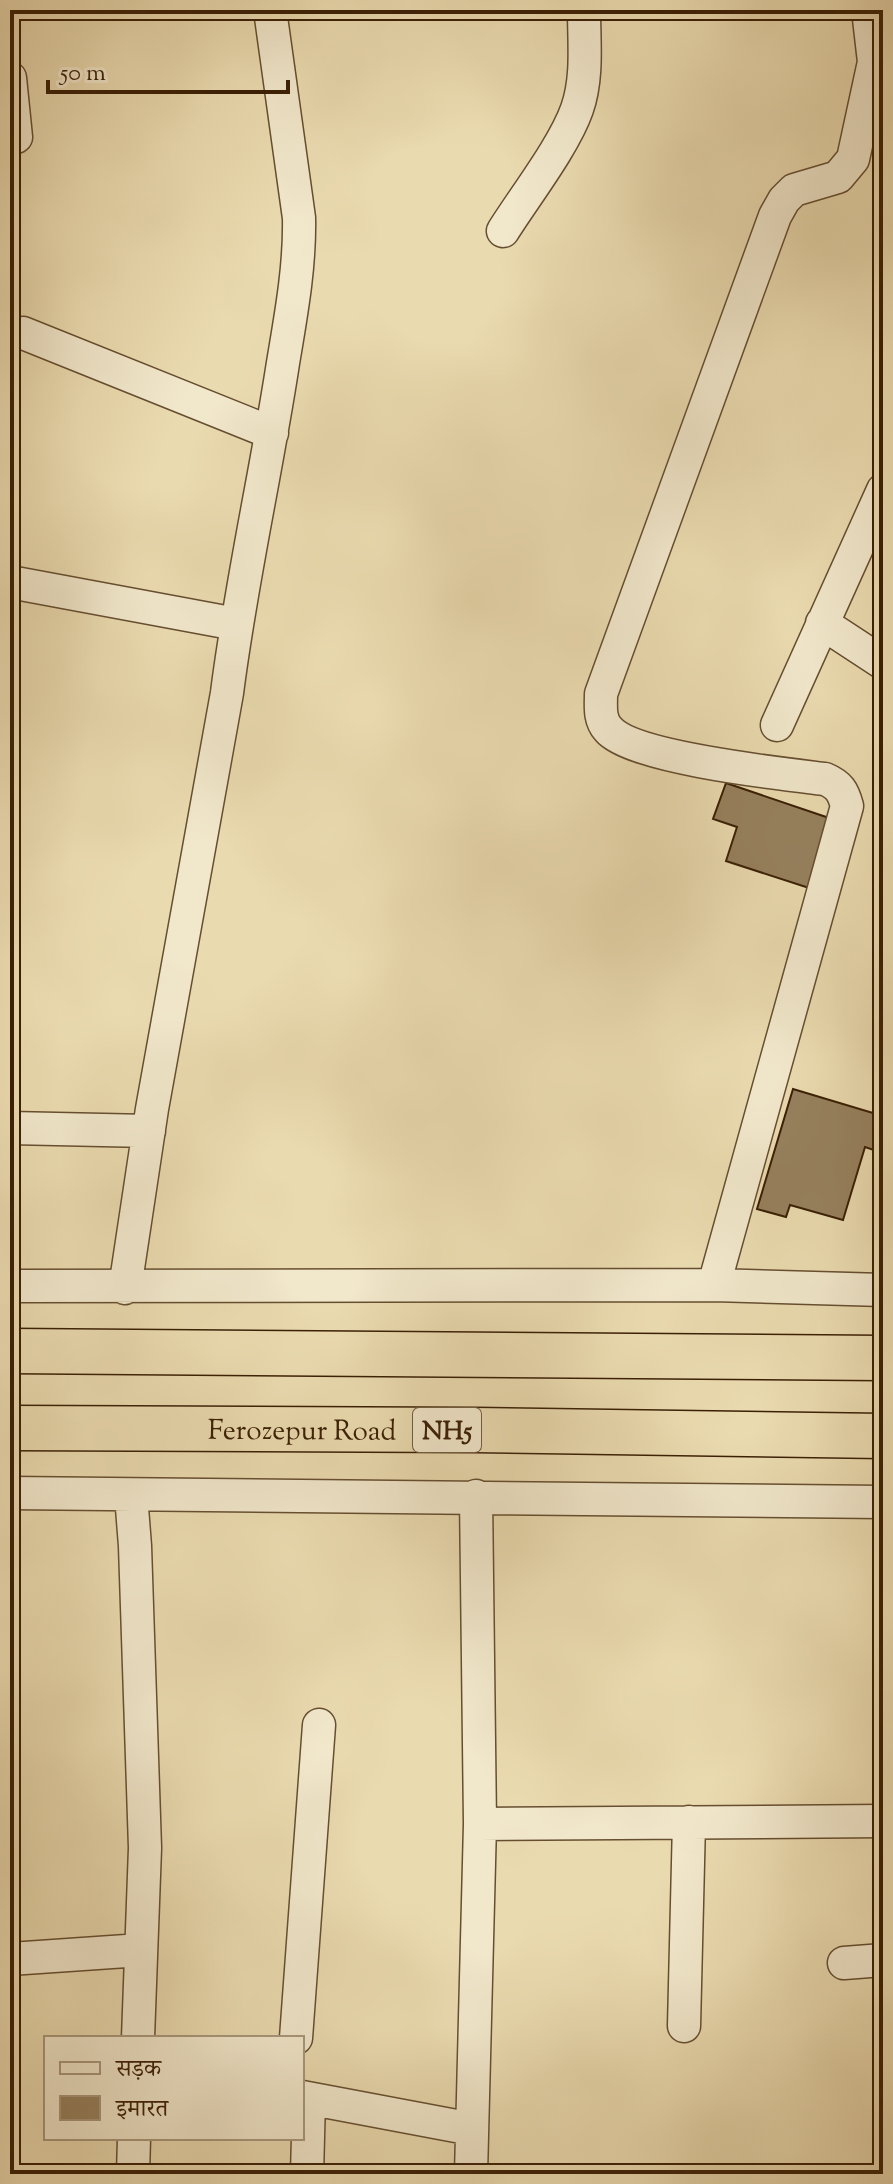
<svg xmlns="http://www.w3.org/2000/svg" width="893" height="2184" viewBox="0 0 893 2184" font-family="'Sorts Mill Goudy','Noto Serif Devanagari',serif">
  <style>
    .building { fill: #96805d; stroke: #3a1f05; stroke-width: 2 }
    .lines { fill: none; stroke-linecap: round; stroke-linejoin: round }
    .minor-casing { stroke: #664e30; stroke-width: 35 }
    .highway-casing { stroke: #3a1f05; stroke-width: 47 }
    .minor { stroke: #f1e7cb; stroke-width: 32 }
    .highway { stroke: #eadaaf; stroke-width: 44 }
    .labels { text-anchor: middle; stroke-width: 6; stroke-linejoin: round; paint-order: stroke }
    .shield { fill: #f1e7cb; stroke: #715b40; stroke-width: 2 }
    .shield-label { font-size: 26px; font-weight: bold; fill: #3a1f05 }
    .street-label { font-size: 28px; fill: #3a1f05; stroke: #f1e7cb }
  </style>
  <rect width="100%" height="100%" fill="#eadaaf"/>
  <filter id="stains"><feTurbulence type="fractalNoise" baseFrequency=".0025" numOctaves="4"/><feColorMatrix values="0 0 0 0 .2 0 0 0 0 .09 0 0 0 0 .02 0 0 0 .5 -.17"/></filter>
  <radialGradient id="worn" r=".72"><stop offset=".6" stop-color="#630" stop-opacity="0"/><stop offset="1" stop-color="#630" stop-opacity=".3"/></radialGradient>
  <path class="building" d="M726,783L832,819L809,888L726,861L737,827L713,819Z
    M793,1089L883,1116V1153L865,1147L843,1220L790,1205L786,1217L757,1209Z"/>
  <g class="lines">
    <g class="minor-casing">
      <path id="minor" d="M10,78L16,137
        M503,231C525,196 564,146 577,109C588,78 584,42 584,10
        M23,333L272,433
        M10,582L236,624
        M822,623L883,663
        M777,725L883,490
        M10,1128L149,1131
        M714,1285L847,806C843,791 839,785 825,779C784,774 632,758 608,729C599,719 601,706 601,694L775,216L784,200L794,190L838,177L853,159L874,62L868,10
        M10,1286L714,1285L883,1290
        M125,1288L152,1109L227,693C241,582 266,474 283,363C291,315 300,267 299,218L270,10
        M10,1493L883,1502
        M131,1495L135,1546L145,1848L138,2038
        M476,1496L480,1824
        M10,1959L141,1950
        M844,1963L883,1960
        M684,2026L689,1822
        M296,2038L319,1725
        M302,2097L472,2129
        M133,2174L134,2138
        M307,2174L309,2099
        M471,2174L480,1824L883,1821"/>
    </g>
    <g class="highway-casing">
      <g id="highway">
        <path d="M10,1351L883,1358"/>
        <path id="s1" d="M10,1428L475,1430L883,1436"/>
      </g>
    </g>
    <use href="#minor" class="minor"/>
    <use href="#highway" class="highway"/>
  </g>
  <g class="labels">
    <rect class="shield" x="413" y="1408" width="68" height="44" rx="6"/>
    <g class="shield-label">
      <text x="447" y="1439">NH5</text>
    </g>
    <g class="street-label">
      <text dy="10" stroke="none"><textPath href="#s1" startOffset="292">Ferozepur Road</textPath></text>
    </g>
  </g>
  <rect width="893" height="2184" fill="none" stroke="#eadaaf" stroke-width="40"/>
  <rect x="12" y="12" width="869" height="2160" fill="none" stroke="#3a1f05" stroke-width="4"/>
  <rect x="20" y="20" width="853" height="2144" fill="none" stroke="#3a1f05" stroke-width="2"/>
  <rect x="44" y="2036" width="260" height="104" fill="#f1e7cb" stroke="#a8977c" stroke-width="2"/>
  <rect x="60" y="2062" width="40" height="12" fill="#f1e7cb" stroke="#a8977c" stroke-width="2"/>
  <text x="116" y="2076" font-size="24" fill="#3a1f05">सड़क</text>
  <rect x="60" y="2096" width="40" height="24" fill="#96805d" stroke="#a8977c" stroke-width="2"/>
  <text x="116" y="2116" font-size="24" fill="#3a1f05">इमारत</text>
  <path d="M48 80v12h240v-12" fill="none" stroke="#3a1f05" stroke-width="4"/>
  <text x="60" y="80" font-size="24" fill="#3a1f05" stroke="#f1e7cb" stroke-width="6" paint-order="stroke">50 m</text>
  <rect width="100%" height="100%" filter="url(#stains)"/>
  <rect width="100%" height="100%" fill="url(#worn)"/>
</svg>
